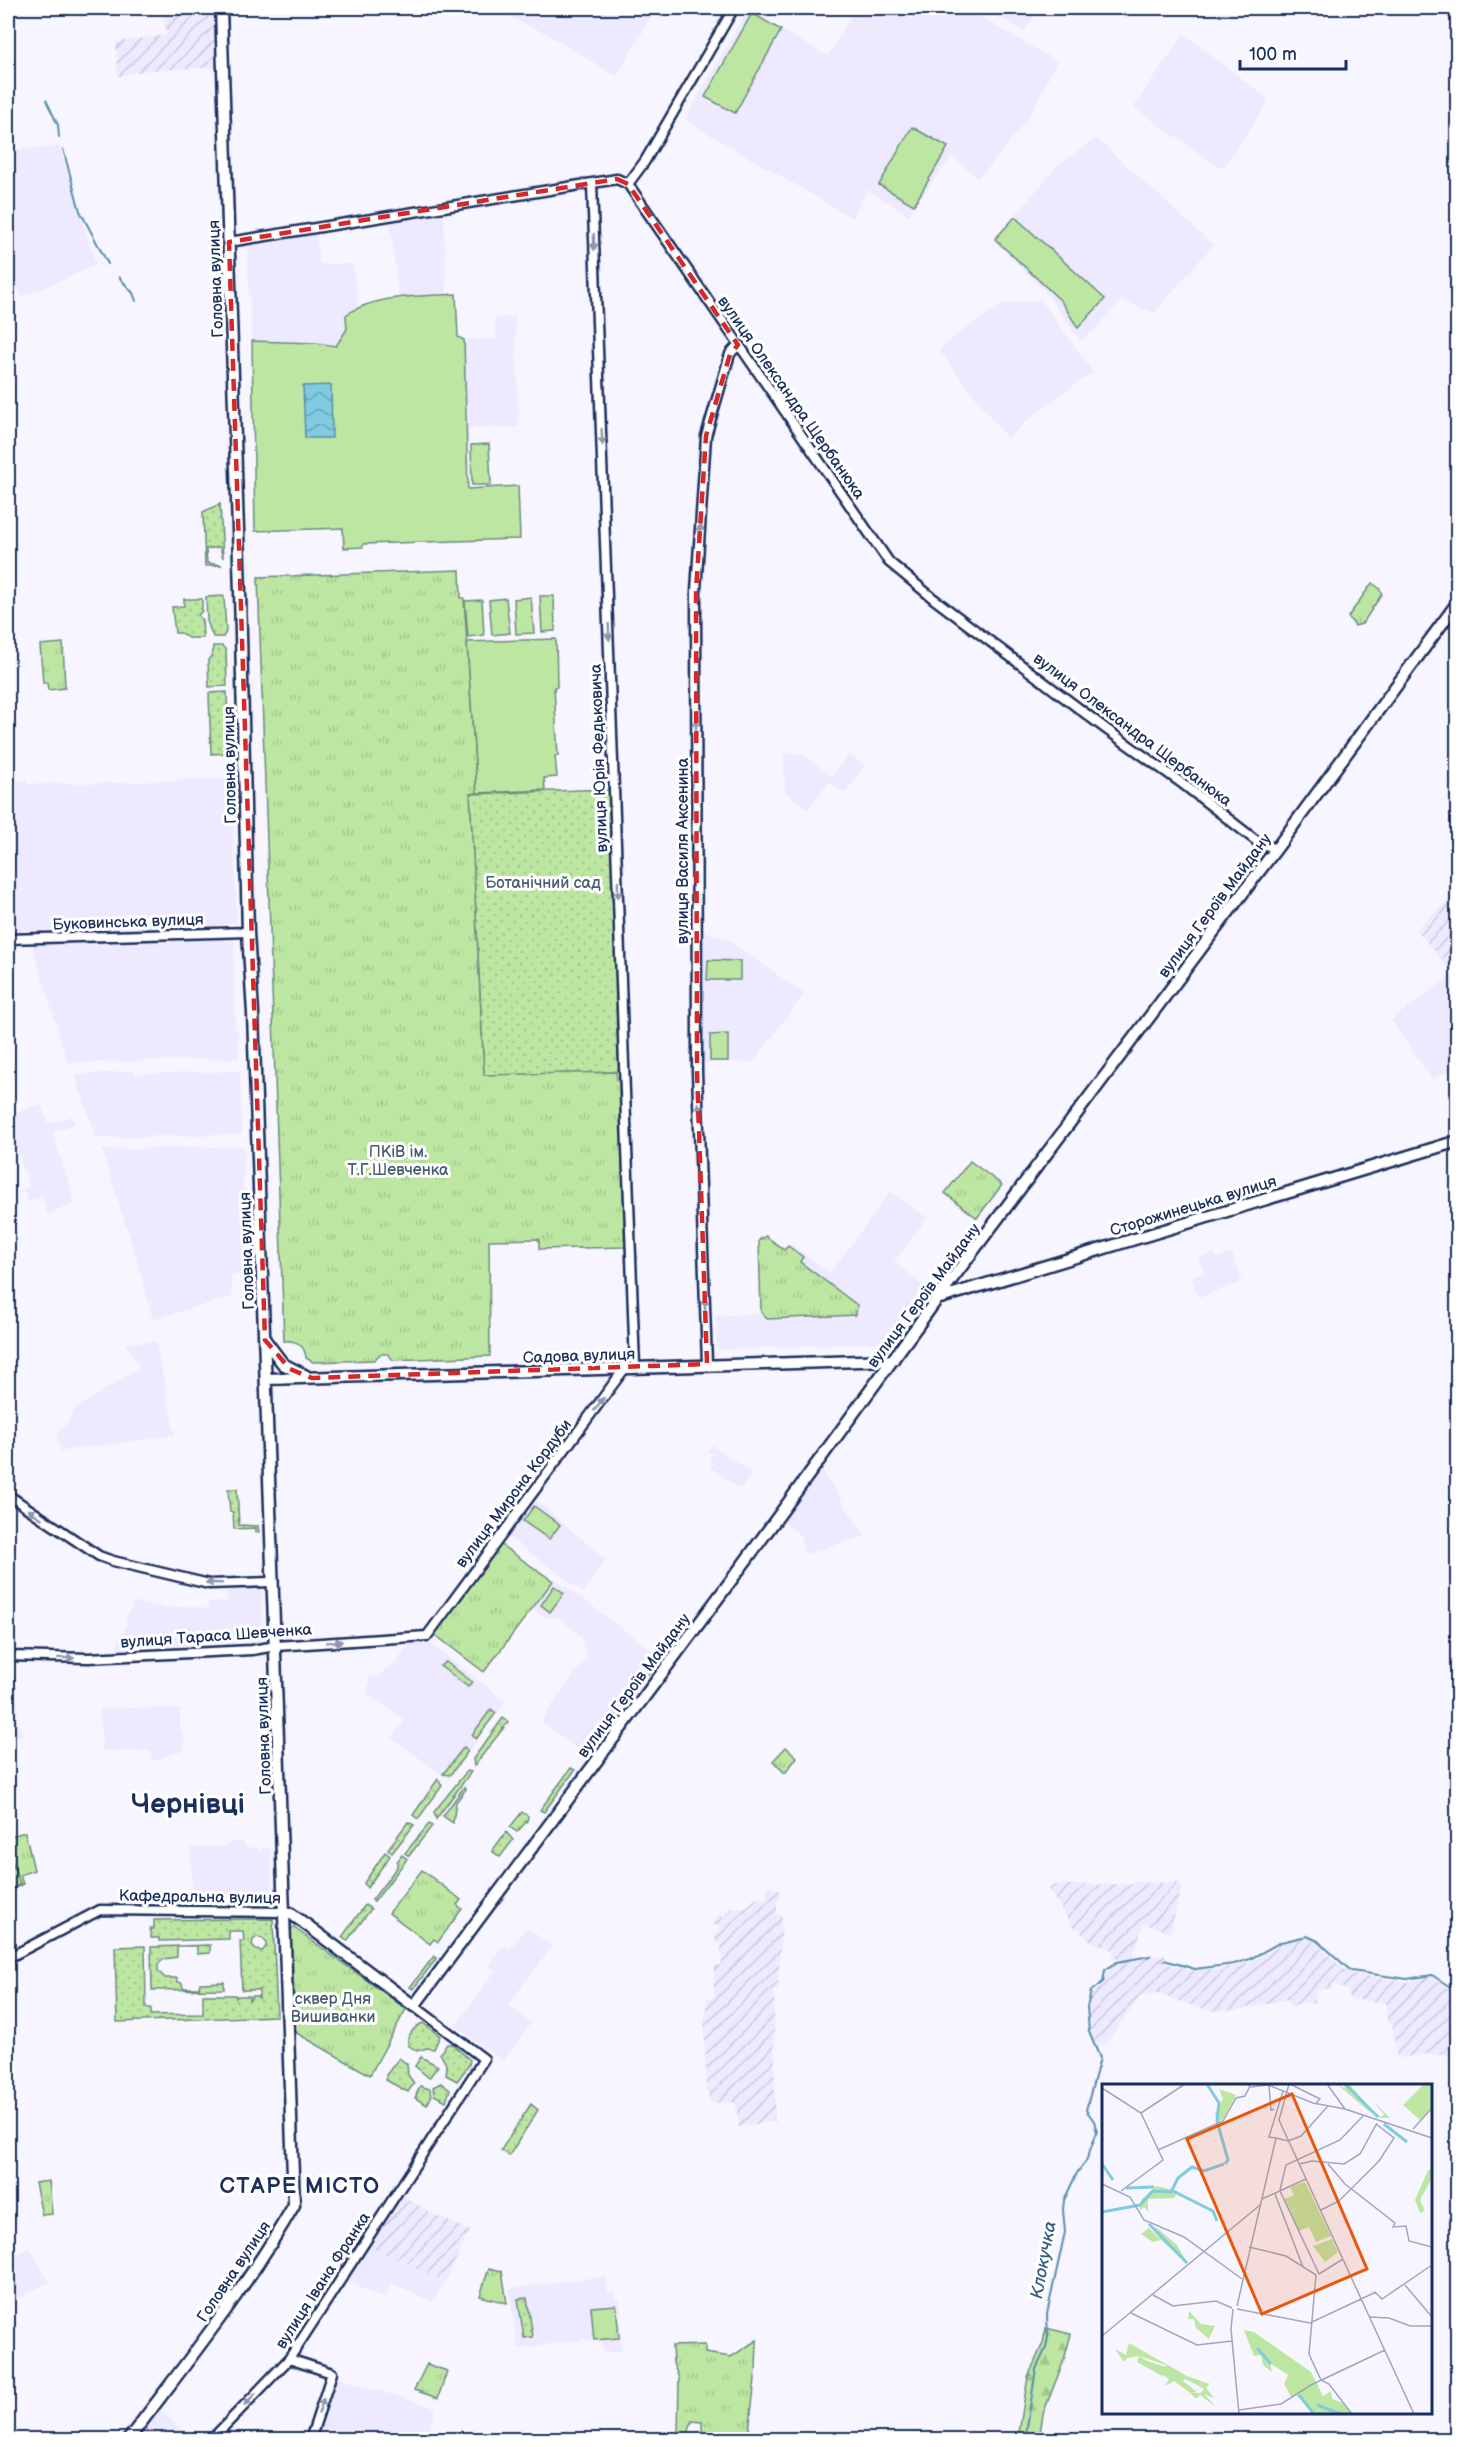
<svg xmlns="http://www.w3.org/2000/svg" width="1465" height="2447" viewBox="0 0 1465 2447" font-family="'Balsamiq Sans',sans-serif">
  <style>
    .built { fill: #ede9ff }
    .industrial { fill: url(#industrial-furrows) }
    .grass { fill: url(#grass-dots); stroke: #6c8a80; stroke-width: 1.5; fill-rule: evenodd }
    .forest { fill: url(#forest-firs); stroke: #6c8a80; stroke-width: 1.5 }
    .park { fill: url(#park-tufts); stroke: #6c8a80; stroke-width: 1.5 }
    .pitch { fill: #bde6a2; stroke: #6c8a80; stroke-width: 1.5 }
    .water { fill: url(#water-waves); stroke: #588dac; stroke-width: 1.5 }
    .lines { fill: none; stroke-linecap: round; stroke-linejoin: round }
    .stream { stroke: #588dac; stroke-width: 2 }
    .minor-casing { stroke: #1b2f5e; stroke-width: 13 }
    .major-casing { stroke: #1b2f5e; stroke-width: 15 }
    .minor { stroke: #fff; stroke-width: 8 }
    .major { stroke: #fff; stroke-width: 10 }
    .oneway { fill: #8d97ae }
    .marked { fill: none; stroke: #d62828; stroke-width: 4.5; stroke-dasharray: 12 8; stroke-linejoin: round }
    .labels { text-anchor: middle; stroke-width: 6; stroke-linejoin: round; paint-order: stroke }
    .street-label { font-size: 16px; fill: #1b2f5e; stroke: #fff }
    .park-label { font-size: 16px; fill: #445d6f; stroke: #fff }
    .water-label { font-size: 18px; font-style: italic; fill: #395e85; stroke: #fff }
    .district-label { font-size: 22px; font-weight: bold; letter-spacing: 1.5px; fill: #1b2f5e; stroke: #fff }
    .town-label { font-size: 28px; font-weight: bold; fill: #1b2f5e; stroke: #fff }
    .inset-river { fill: none; stroke: #80cbe0; stroke-width: 3 }
    .inset-road { fill: none; stroke: #9fa6bf; stroke-width: 1.5 }
    .view { fill: #e8590c; fill-opacity: 0.15; stroke: #e8590c; stroke-width: 3 }
    .inset-edge { fill: none; stroke: #1b2f5e; stroke-width: 3 }
  </style>
  <defs>
    <pattern id="industrial-furrows" width="10" height="10" patternUnits="userSpaceOnUse" patternTransform="scale(1.5)"><rect width="10" height="10" fill="#ede9ff"/><path d="M-1 1l2-2M0 10L10 0M9 11l2-2" fill="none" stroke="#cbc8dd"/></pattern>
    <pattern id="grass-dots" width="8" height="8" patternUnits="userSpaceOnUse" patternTransform="scale(1.5)"><rect width="8" height="8" fill="#bde6a2"/><path d="M2 2h.1M6 6h.1" fill="none" stroke="#a2c68e" stroke-width="1.8" stroke-linecap="round"/></pattern>
    <pattern id="forest-firs" width="22" height="20" patternUnits="userSpaceOnUse" patternTransform="scale(1.5)"><rect width="22" height="20" fill="#bde6a2"/><path d="M5 1l3.5 6h-7zM16 11l3.5 6h-7z" fill="#a2c68e"/></pattern>
    <pattern id="park-tufts" width="24" height="20" patternUnits="userSpaceOnUse" patternTransform="scale(1.5)"><rect width="24" height="20" fill="#bde6a2"/><path d="M3 7l-1-3M5 7V3M7 7l1-3M15 17l-1-3M17 17v-4M19 17l1-3" fill="none" stroke="#a2c68e"/></pattern>
    <pattern id="water-waves" width="16" height="10" patternUnits="userSpaceOnUse" patternTransform="scale(1.5)"><rect width="16" height="10" fill="#80cbe0"/><path d="M0 5q4-4 8 0t8 0" fill="none" stroke="#68a5b9"/></pattern>
  </defs>
  <rect width="100%" height="100%" fill="#f7f5ff"/>
  <filter id="ink" filterUnits="userSpaceOnUse"><feTurbulence type="fractalNoise" baseFrequency=".0167" numOctaves="2"/><feDisplacementMap in="SourceGraphic" scale="12" xChannelSelector="R" yChannelSelector="G"/><feConvolveMatrix kernelMatrix="1 2 1 2 8 2 1 2 1" color-interpolation-filters="sRGB"/></filter>
  <g filter="url(#ink)">
    <path class="built" d="M496,8H654L656,9L616,76L547,34L495,10Z
      M856,8H964L1057,61L1028,118L989,167L977,178L952,156L908,215L867,190L852,218L685,120L747,11L828,56Z
      M983,8H1041L1024,31Z
      M1184,34L1268,99L1266,105L1224,166H1217L1134,107Z
      M1096,138L1213,245L1154,313L1121,300L1096,329L1081,341L1044,290L993,240L1058,166Z
      M60,147L96,265L22,297L8,262V150Z
      M439,215L444,219L447,294L399,299L390,223Z
      M316,235L319,264H353L358,306L346,315L347,329L338,344L336,346L316,343L252,341L247,248L250,246Z
      M1040,299L1093,372L1045,406L1007,438L939,350L959,333L1001,305Z
      M515,316L519,427L467,428L464,340L496,339L495,318Z
      M784,753L804,755L832,777L849,754L865,766L845,793L829,782L808,809L785,792Z
      M231,778L237,922L213,926L151,927L122,930L114,929V931H108L107,928L91,931L90,929L8,931V782L27,780V784L118,783Z
      M698,929L729,940L804,994L753,1062L698,1063Z
      M234,937L235,1028L238,1030L239,1058L68,1063L32,944Z
      M1454,974L1458,978L1457,1067L1432,1079L1391,1020Z
      M135,1071V1074L240,1071L242,1134L97,1138L75,1075Z
      M41,1104L48,1124L72,1116L75,1123L53,1133L75,1204L47,1214L42,1197L28,1202L23,1189L30,1186L8,1128V1115Z
      M242,1146L246,1154L243,1161L244,1257L248,1272L231,1275L232,1297L153,1319L136,1257L102,1150Z
      M890,1192L927,1218L894,1262L925,1287L885,1341L870,1343L717,1350L716,1316L762,1313L785,1251L790,1244L830,1273Z
      M1214,1253L1217,1258L1232,1253L1242,1282L1199,1297L1191,1277L1204,1272L1198,1258Z
      M156,1342L175,1435L60,1451L57,1438L60,1429L64,1427L75,1409L140,1367L125,1343Z
      M712,1445L752,1473L740,1489L710,1467L713,1463L709,1460L713,1454L707,1451Z
      M820,1467L865,1536L804,1554L801,1536L781,1520Z
      M537,1501L606,1560L583,1592L510,1538L509,1536Z
      M554,1578L668,1662L595,1762L541,1721L587,1657L581,1635L556,1616L547,1619L532,1608Z
      M261,1588L263,1642L118,1649L119,1635L125,1632L127,1617L133,1602L165,1608L189,1606L208,1609V1602L227,1601L226,1590Z
      M424,1639L505,1701L450,1778H446L392,1738L405,1720L367,1693L370,1677L377,1678L386,1669L396,1663L411,1640Z
      M8,1678H14L12,1696L18,1697V1723L22,1735L8,1739Z
      M128,1708L180,1709V1729L184,1739V1750L152,1761L151,1751H102L100,1709Z
      M232,1842H244L245,1847L258,1849V1852H261V1848H271L272,1902H193L191,1848L228,1846Z
      M527,1927L552,1947L508,2005L531,2023L503,2061L455,2026L495,1971L488,1965L500,1951L498,1950L504,1946L509,1950Z
      M366,2245L445,2282L432,2302L391,2283L385,2298L344,2281Z
      M29,2247L49,2282L15,2300L13,2299L8,2310V2260Z
      M606,2276L608,2293L614,2292L615,2299H620L622,2351L603,2352L602,2343L585,2339L518,2349L509,2289Z
      M334,2377L436,2408L426,2439L314,2440Z
      M157,2408L194,2439L131,2440Z"/>
    <path class="industrial" d="M163,8H221L223,67L148,70L118,76L116,42L166,35Z
      M1457,893V978L1416,929Z
      M1134,1882L1176,1883L1180,1885L1181,1888L1170,1933L1144,1923L1131,1960L1148,1954L1167,1956L1166,1963L1188,1970L1219,1969L1248,1963L1289,1941L1304,1938L1312,1939L1342,1968L1353,1974L1407,1982L1430,1976L1457,1994V2056L1429,2054L1397,2058L1392,2023L1387,2022L1386,2003L1348,1999L1349,1993L1345,1989L1332,1983V1988L1317,1990L1314,2003L1307,2004L1304,2002L1291,2007L1287,1999L1238,2010L1211,2011L1154,1993L1153,1996L1143,1994L1106,2043L1098,2046L1091,2033L1088,2016L1091,1994L1104,1983V1972L1118,1963L1128,1960L1112,1958L1114,1951L1089,1940L1081,1933L1079,1928L1075,1930L1048,1889L1054,1885L1133,1884Z
      M769,1886L781,1892L780,1900H777V1914L782,1915V1918L778,1989L774,1990L775,2121L739,2127L736,2105L732,2102L710,2103L707,2086L704,2029L707,1998H714V1966L722,1965L721,1944H716L715,1932H720L718,1925H712L720,1913L723,1918L731,1908H745L757,1897L765,1899Z
      M401,2194L429,2212L470,2231L445,2282L366,2245Z"/>
    <path class="grass" d="M220,504L223,558L220,547L206,549L207,563L222,565L205,566L203,512Z
      M224,596L226,632L223,637H213L207,621L206,597Z
      M184,599H202V611L198,615L202,620L203,638H188L181,633H175L172,607L184,606Z
      M213,646H222L226,650L227,686L209,687L208,660L212,655Z
      M227,692L229,753L211,754L209,693Z
      M609,789L619,1069L616,1072L484,1076L470,794Z
      M228,1489H237L239,1525L258,1526L259,1532H256V1528L234,1529L233,1512H230Z
      M654,1660L657,1662L592,1749L590,1746Z
      M446,1662L472,1682L468,1687L440,1666Z
      M491,1709L496,1713L476,1739L472,1735Z
      M503,1718L508,1722L474,1766L473,1759Z
      M464,1747L468,1751L450,1775L443,1774Z
      M571,1768L575,1770L544,1812L540,1810Z
      M467,1771L471,1772L436,1819L434,1812Z
      M438,1779L442,1786L418,1819L413,1815Z
      M464,1787L466,1789L456,1802L453,1823L443,1816Z
      M522,1812L528,1816L527,1821L517,1832L510,1827Z
      M408,1822L414,1825L392,1853L388,1849Z
      M429,1824L432,1826L409,1856L405,1853Z
      M506,1832L513,1840L500,1857L492,1851Z
      M385,1852L390,1856L367,1888L364,1883Z
      M402,1855L407,1859L374,1902L372,1900L397,1867V1862Z
      M365,1905L371,1909L347,1941L342,1937Z
      M273,1919L277,2016L117,2022L115,1947L145,1946L146,2008H151V2015L203,2014V1995H235L236,1998L237,1996H249V2000L251,1999V1996H257L259,1998V1990H242L240,1941H244L243,1931H229V1939L159,1941V1938H151L150,1928H154V1920ZM257,1937L262,1938L266,1942V1947L262,1951L256,1950L252,1946L253,1940Z
      M210,1945V1953L197,1954V1946H177V1957L163,1959L158,1964V1971L165,1978H177L178,1982L182,1983L183,1988H199L200,1983L224,1982V1989L152,1990L151,1947Z
      M434,1956L437,1958L413,1989L410,1987Z
      M423,2023L440,2036L434,2049L427,2048L417,2051L408,2045C406,2036 415,2026 423,2023Z
      M447,2044H452L470,2060L469,2065L457,2081L446,2075L447,2066L440,2053Z
      M421,2057L438,2066L429,2078L415,2066Z
      M399,2058L407,2064L408,2075L414,2083L408,2092L386,2080V2075Z
      M441,2083L450,2090L446,2101L434,2095L433,2087Z
      M420,2086L430,2089L431,2097L427,2105L415,2098Z
      M531,2104L538,2110L509,2156L501,2150Z
      M527,2298L533,2337L524,2338L518,2299Z"/>
    <path class="forest" d="M1046,2328L1071,2334L1064,2360L1043,2414L1039,2439H1018L1028,2377L1043,2343Z"/>
    <path class="park" d="M460,570L461,598H464L477,793L470,794L484,1075L616,1072L617,1080L620,1082L625,1247L539,1249V1239L489,1240L490,1356L393,1360L388,1354H380L374,1360L313,1362L306,1358C305,1345 296,1340 284,1341L258,577Z
      M1372,583L1379,588L1382,594L1362,624L1355,626L1348,617Z
      M63,643L65,688L48,690L47,683H43L40,645Z
      M970,1161L1002,1185L977,1218L945,1193Z
      M766,1236L784,1250L788,1246L803,1257L800,1262L857,1305L856,1315L767,1319L761,1312L759,1240Z
      M501,1545L553,1581L484,1672L434,1634Z
      M786,1747L797,1757L785,1773L773,1761Z
      M25,1832L34,1870L20,1875L23,1884L8,1891V1837Z
      M422,1870L461,1900L457,1905L462,1909L438,1942L434,1939L430,1944L389,1913Z
      M293,1927L406,2009L370,2075L293,2031L289,1932Z
      M49,2181L52,2214L42,2215L35,2183Z
      M489,2268L502,2271L507,2303L480,2296Z
      M757,2340L756,2370L749,2431L746,2437L734,2439H704L702,2438V2422L692,2421L687,2437L678,2434L679,2378L673,2363L672,2346L705,2345V2353L731,2357Z
      M427,2364L447,2371L438,2398L414,2390Z"/>
    <path class="pitch" d="M752,13L781,30L735,113L705,97Z
      M912,127L948,147L914,205L879,185Z
      M1015,217L1105,299L1078,328L1061,301L995,239Z
      M456,294L458,337L464,340L468,489L518,486L520,539L363,544V547L344,548L343,528L255,531L252,341L316,343L336,346L347,329L346,315C375,294 421,297 456,294Z
      M489,444L491,485H472L471,445Z
      M540,596H554L555,631L542,632Z
      M531,597L534,633L516,634L514,599Z
      M506,598L510,633L492,635L489,600Z
      M482,600L484,635L468,637L465,601Z
      M556,639L557,687H554L558,756H555L557,777L544,778L545,790L477,793L467,642Z
      M708,960L740,961V980H707Z
      M728,1034V1061H710V1035Z
      M534,1506L560,1525L549,1539L523,1521Z
      M554,1586L564,1593L550,1612L541,1605Z
      M8,1850L20,1884L8,1891Z
      M616,2305L619,2338L594,2340L591,2307Z"/>
    <path class="water" d="M331,385L332,438H305L303,386Z"/>
    <g class="lines">
      <path class="stream" d="M46,100L58,125L59,137
        M63,149L80,211L108,264
        M119,277L133,293L136,301
        M1164,1960L1195,1969L1234,1964L1250,1959L1281,1942L1307,1936L1318,1941L1351,1971L1407,1979L1432,1975L1458,1992
        M1025,2440L1036,2369L1046,2348L1048,2337L1047,2314L1065,2232L1063,2210L1064,2200L1077,2173L1086,2161L1097,2132L1094,2121L1086,2110L1100,2058L1089,2032L1087,2007L1091,1991L1103,1982L1105,1970L1117,1962L1150,1956"/>
      <g class="minor-casing">
        <path id="minor" d="M592,184L635,1367
          M628,184L645,161L734,8
          M229,242L617,179L628,184L889,562L934,599L1106,729L1183,784L1258,842L1276,849
          M8,939L248,932
          M707,1364L697,1071L696,591L706,436L730,354L738,345
          M8,1495L99,1556L113,1561L209,1584L272,1582
          M8,1656L88,1658L252,1650L276,1646L427,1636L625,1368
          M8,1958L100,1910L283,1912
          M289,2359L332,2373L310,2440
          M211,2440L289,2359L484,2059L414,2006"/>
      </g>
      <g class="major-casing">
        <path id="major" d="M1448,8L1458,14
          M937,1299L1458,1141
          M265,1340L283,1364L306,1376
          M266,1379L893,1360
          M283,1912L290,1913L304,1923L414,2006L747,1559L937,1299L1276,849L1458,602
          M128,2440C186,2363 246,2289 294,2205L253,1013L248,932L240,592L221,8"/>
      </g>
      <use href="#minor" class="minor"/>
      <use href="#major" class="major"/>
    </g>
    <defs><path id="oneway-solid" d="M-6-.8H1V-3.2L6.5 0L1 3.2V.8H-6Z" transform="scale(1.5)"/></defs>
    <g class="oneway">
      <use href="#oneway-solid" transform="translate(594 242) rotate(88)"/>
      <use href="#oneway-solid" transform="translate(602 437) rotate(87)"/>
      <use href="#oneway-solid" transform="translate(700 532) rotate(-86)"/>
      <use href="#oneway-solid" transform="translate(609 632) rotate(88)"/>
      <use href="#oneway-solid" transform="translate(696 727) rotate(-90)"/>
      <use href="#oneway-solid" transform="translate(618 890) rotate(88)"/>
      <use href="#oneway-solid" transform="translate(699 1111) rotate(-93)"/>
      <use href="#oneway-solid" transform="translate(705 1306) rotate(-92)"/>
      <use href="#oneway-solid" transform="translate(599 1404) rotate(-53)"/>
      <use href="#oneway-solid" transform="translate(35 1514) rotate(-146)"/>
      <use href="#oneway-solid" transform="translate(214 1583) rotate(-178)"/>
      <use href="#oneway-solid" transform="translate(334 1642) rotate(-4)"/>
      <use href="#oneway-solid" transform="translate(66 1658) rotate(1)"/>
      <use href="#oneway-solid" transform="translate(250 2399) rotate(134)"/>
      <use href="#oneway-solid" transform="translate(321 2406) rotate(-72)"/>
    </g>
  </g>
  <path class="marked" d="M617,179L628,184L738,345L730,354L706,436L696,591L697,1071L707,1364L312,1378L290,1369L265,1340L229,242Z"/>
  <g class="labels">
    <g class="street-label">
      <text transform="translate(215 279) rotate(-92)" y="6">Головна вулиця</text>
      <text transform="translate(792 397) rotate(55)" y="6">вулиця Олександра Щербанюка</text>
      <text transform="translate(1133 729) rotate(37)" y="6">вулиця Олександра Щербанюка</text>
      <text transform="translate(598 758) rotate(-92)" y="6">вулиця Юрія Федьковича</text>
      <text transform="translate(229 765) rotate(-91)" y="6">Головна вулиця</text>
      <text transform="translate(682 851) rotate(-90)" y="6">вулиця Василя Аксенина</text>
      <text transform="translate(1214 905) rotate(-53)" y="6">вулиця Героїв Майдану</text>
      <text transform="translate(128 921) rotate(-2)" y="6">Буковинська вулиця</text>
      <text transform="translate(1193 1205) rotate(-17)" y="6">Сторожинецька вулиця</text>
      <text transform="translate(246 1251) rotate(-92)" y="6">Головна вулиця</text>
      <text transform="translate(923 1295) rotate(-53)" y="6">вулиця Героїв Майдану</text>
      <text transform="translate(579 1355) rotate(-2)" y="6">Садова вулиця</text>
      <text transform="translate(513 1493) rotate(-53)" y="6">вулиця Мирона Кордуби</text>
      <text transform="translate(216 1635) rotate(-4)" y="6">вулиця Тараса Шевченка</text>
      <text transform="translate(633 1685) rotate(-53)" y="6">вулиця Героїв Майдану</text>
      <text transform="translate(263 1736) rotate(-92)" y="6">Головна вулиця</text>
      <text transform="translate(200 1896) rotate(1)" y="6">Кафедральна вулиця</text>
      <text transform="translate(233 2271) rotate(-56)" y="6">Головна вулиця</text>
      <text transform="translate(322 2280) rotate(-57)" y="6">вулиця Івана Франка</text>
    </g>
    <g class="park-label">
      <text x="543" y="888">Ботанічний сад</text>
      <text x="398" y="1157">ПКіВ ім.<tspan x="398" dy="18">Т.Г.Шевченка</tspan></text>
      <text x="333" y="2004">сквер Дня<tspan x="333" dy="18">Вишиванки</tspan></text>
    </g>
    <g class="water-label">
      <text transform="translate(1043 2260) rotate(-80)" y="6">Клокучка</text>
    </g>
    <g class="district-label">
      <text x="300" y="2193">СТАРЕ МІСТО</text>
    </g>
    <g class="town-label">
      <text x="188" y="1813">Чернівці</text>
    </g>
  </g>
  <g transform="translate(1102 2084)">
    <rect width="330" height="330" fill="#f7f5ff"/>
    <path d="M197,123L207,143L197,147L188,128ZM27,259L85,292L81,297L95,308H87L72,297L63,302L67,295L61,291L64,281L37,272L25,274L22,278L13,265L24,271Z" fill="#bde6a2"/>
    <path d="M235,0L244,5L241,0H247L269,25L279,33L282,30L273,20V19L288,34H278L265,24L270,30ZM330,85V94L318,116L323,127L318,129L313,116L326,86ZM54,102L76,107L72,114L46,115V128L42,123L38,127L39,116ZM49,143L55,144L75,161L86,180L59,156L51,158L39,150L47,144L58,155ZM87,227L99,240L113,242L107,255L94,244L92,235H86ZM37,272L45,277L67,284L60,292L35,278ZM117,289L104,304L112,314L102,310L114,323L98,311L94,315L87,308L99,309L102,305L97,302L83,295L79,298L85,292L107,300Z" fill="#bde6a2"/>
    <path d="M322,0H330V23L318,36L301,21Z" fill="#bde6a2"/>
    <path d="M117,5L134,11L122,34L115,39L113,29L121,15ZM203,98L229,152L214,158L197,123L188,127L182,115L192,111L188,103ZM142,246L152,248L209,288L221,312L229,307L230,315L241,319L250,330H208L211,327L194,311L190,314L182,300L186,291L168,279L170,288L161,281L159,271L152,272Z" fill="#bde6a2"/>
    <path d="M230,155L236,168L223,178L211,162Z" fill="#bde6a2"/>
    <path class="inset-river" d="M105,0L117,19L115,37L126,76L123,80M243,0L276,33M282,40L305,58M0,80L11,96M24,104L52,103M71,107L111,127L115,137M0,128L38,121L51,107L69,108L76,94L90,83L102,87L122,80M47,140L85,179M155,264L169,280M197,311L212,330M215,321L239,330"/>
    <path class="inset-road" d="M145,0L149,3L166,1L211,19L243,25M187,0L177,36L312,330M188,0L218,15L214,19M225,0L243,25L330,54M167,2L169,26L172,25M0,4L39,29L61,76L19,107M39,29L83,0M311,45L330,24M174,54L167,53L181,7M186,57L199,52L226,22M56,66L121,37L134,14L143,12L148,2M197,80L210,77L242,80L258,70L275,39M226,80L243,100L293,139L291,143L304,142L307,157L330,163M0,100L28,113L42,136L82,153L140,195M178,106L184,81L238,56L261,32M178,107L217,190M173,110L201,183M160,115L204,95M219,126L237,117L277,77L292,54L274,40M147,163L184,172L214,191M217,190L241,175M214,191L207,270L219,296L227,300L250,330M303,201L330,233M273,208L280,215L330,181M51,211L71,222L114,217L130,224M135,222L174,54L186,57M131,225L129,245L137,330M135,225L208,239L274,208M29,229L95,261L130,257M268,233L287,234L308,242H330M0,252L158,121M137,326L179,320L209,301L283,266"/>
    <path class="view" d="M190,10L265,185L160,230L85,55Z"/>
    <rect width="330" height="330" class="inset-edge"/>
  </g>
  <rect width="1465" height="2447" fill="none" stroke="#fff" stroke-width="30"/>
  <rect x="15" y="15" width="1435" height="2417" fill="none" stroke="#1b2f5e" stroke-width="2" filter="url(#ink)"/>
  <path d="M1240 60v9h106v-9" fill="none" stroke="#1b2f5e" stroke-width="3"/>
  <text x="1249" y="60" font-size="18" fill="#1b2f5e" stroke="#ffffff" stroke-width="4.5" paint-order="stroke">100 m</text>
</svg>
